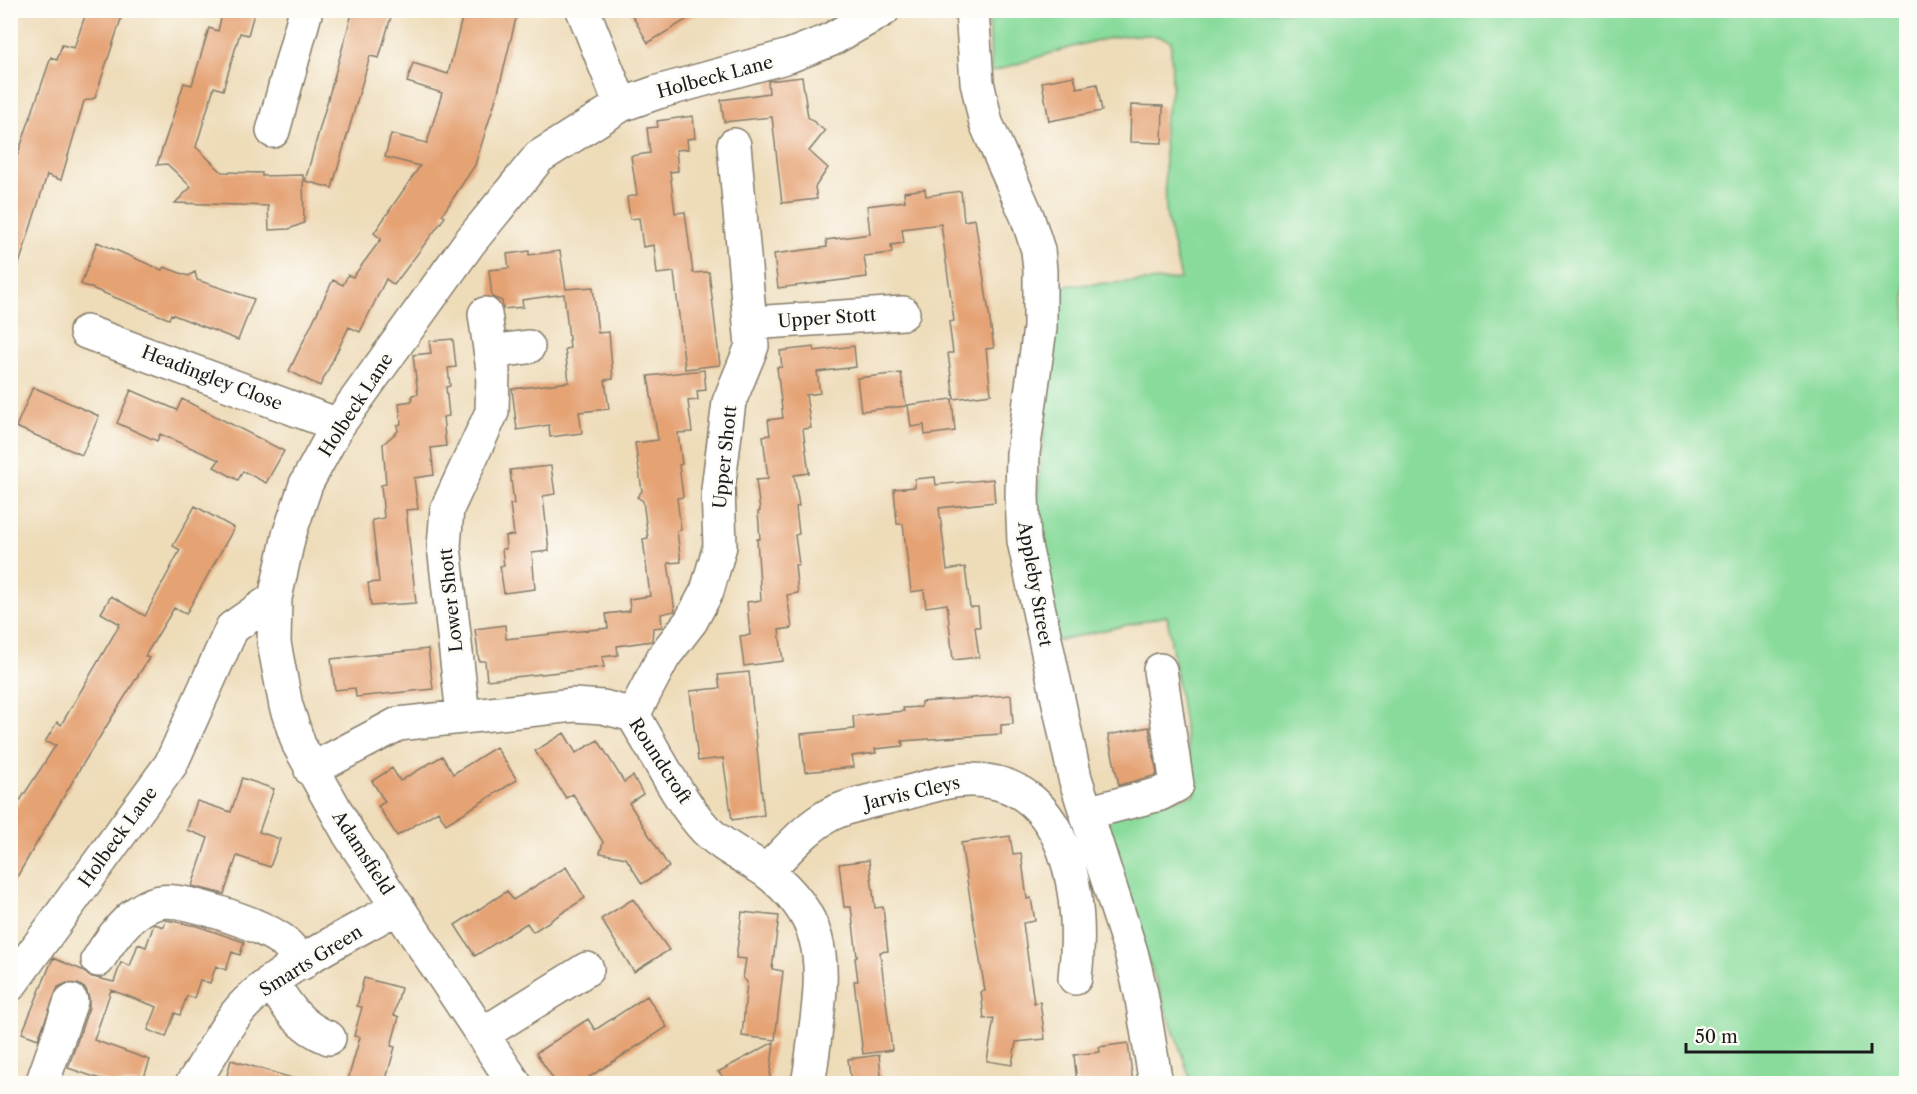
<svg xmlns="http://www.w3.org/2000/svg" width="1917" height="1094" viewBox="0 0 1917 1094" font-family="'Libre Caslon Text',serif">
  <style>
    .green { fill: #89db9b; stroke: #527c5c; stroke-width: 1.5 }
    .building { fill: #e5a273 }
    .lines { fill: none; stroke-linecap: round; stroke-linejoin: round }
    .minor-casing { stroke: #857c6a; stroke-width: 36 }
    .minor { stroke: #fff; stroke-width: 33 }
    .labels { text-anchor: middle; stroke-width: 6; stroke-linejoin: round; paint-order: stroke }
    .street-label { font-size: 18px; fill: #1c1c1c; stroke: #fdfcf7 }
  </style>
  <rect width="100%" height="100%" fill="#fdfcf7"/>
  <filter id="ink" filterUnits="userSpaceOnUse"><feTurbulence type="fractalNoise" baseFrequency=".0167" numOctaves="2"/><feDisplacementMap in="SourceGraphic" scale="12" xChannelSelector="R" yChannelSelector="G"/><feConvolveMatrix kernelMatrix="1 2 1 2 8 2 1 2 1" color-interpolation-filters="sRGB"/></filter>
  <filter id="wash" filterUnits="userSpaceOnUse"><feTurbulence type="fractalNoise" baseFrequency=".008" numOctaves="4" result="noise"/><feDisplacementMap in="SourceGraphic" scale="24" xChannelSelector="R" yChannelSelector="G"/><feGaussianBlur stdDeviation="1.35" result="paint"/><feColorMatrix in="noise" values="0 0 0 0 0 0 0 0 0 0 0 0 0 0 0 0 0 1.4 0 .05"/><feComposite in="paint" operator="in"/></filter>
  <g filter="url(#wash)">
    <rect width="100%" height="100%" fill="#eedcb9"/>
    <path class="green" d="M989,11H1906V1083H1192L1098,818L1195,795L1167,616L1056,641L1041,571L1037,499L1059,286L1181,279L1166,214L1164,126L1172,86L1171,41C1132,20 1034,60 991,72Z"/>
    <g id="blocks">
      <path class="building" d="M87,10H124L95,98L84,101L61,180L47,175L15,277L10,276V177L51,57L57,60L62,45L74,48Z
        M223,10H255L248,35L240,33L223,90L214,87L196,147L222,172L262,173V176L303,175L304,223L289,229L269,230L268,206L175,203L191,187L167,164L157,165L184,83L192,85L209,28L218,31Z
        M353,10H393L379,58L370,56L332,188L305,181Z
        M464,10H518L498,92L475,165L442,215L445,217L394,285L386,279L360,332L349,327L320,386L289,371L333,280L343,285L348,275L353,277L381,239L374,233L420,166L385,157L391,134L427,143L442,93L407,82L413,63L448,74Z
        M629,10H702L648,43Z
        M1074,76L1077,88L1097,84L1102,111L1049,121L1042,82Z
        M802,77L808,117L825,131L809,151L828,168L815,187L817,199L782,203L772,117L724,122L721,100L769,93L768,81Z
        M1131,105L1163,106L1162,143L1130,142Z
        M693,116L695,138L687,139L688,149L676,150L678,171L670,172L675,213L685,212L693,273L709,272L720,365L685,369L674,272L657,274L654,245L643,247L639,218L630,219L627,197L637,195L631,156L650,153L647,128L658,127L657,121Z
        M925,189L926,196L961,191L964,221L975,219L994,348L986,349L991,394L954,399L948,353H953L949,322L954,321L941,224L902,229L904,243L891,245L892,253L864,256L867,277L778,288L774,254L827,247L826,240L870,234L867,206L905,201L904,192Z
        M97,242L162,270L164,267L188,276L195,272L197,280L254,299L238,340L171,314L169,319L81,284Z
        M529,251V255L560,251L566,289L593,287L598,333L609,332L613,379L605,380L609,409L579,412L582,433L550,437L549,425L517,430L512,389L569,382L565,349L570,348L564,294L522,300L523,307L503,309L502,301L492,297L489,270L509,268L507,254Z
        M453,339L456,367L448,368L450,386L446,387L449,416L443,417L446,446L431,448L434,475L414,478L418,509L406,510L416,603L371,606L368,583L379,582L372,520L384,518L381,485L386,484L383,444L398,431L397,425L401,424L399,403L412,401V395L418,394L413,355L431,353L429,341Z
        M854,346L856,367L817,372L820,393L806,395L811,428L803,429L809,473L794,475L799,506L796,507L799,534L795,535L799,565H795L798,593L787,595L792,628L779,630L783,661L744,666L740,636L750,635L747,602L761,600L757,539H760L758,512L760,511L756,480L768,479L763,436L770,435L768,420L783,418L777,367H782L780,351L814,347V351Z
        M704,370L706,390L697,391L698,400L688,401L692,432L678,433L682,464L679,465L683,497L677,498L681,530L677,531L681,562L668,563L675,611L661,614L662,627L653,628L652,641L617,646L618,655L602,657L604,667L487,680L485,661H479L475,629L505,625L506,639L608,628L606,614L630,611L629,599L650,596L643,539L648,538L643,501L637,497L642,491L635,443L658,440L648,376Z
        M901,373L906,406L861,411L857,378Z
        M33,387L99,416L82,455L16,427Z
        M131,390L177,410L182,399L284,451L266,483L243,471L238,480L214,467L219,460L160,434L157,441L117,423Z
        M952,399L955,431L925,435L924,425L911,427L908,405Z
        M551,466L555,494L543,496L549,551L532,553L535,589L504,593L500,566H504L502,549H506L505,536L514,535L510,504H514L510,470Z
        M935,477L936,485L993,479L995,502L939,508L947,570L965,567L970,607H978L980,627H975L979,657L953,660L947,604L926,607L924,590L911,592L903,524H897L894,489L915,487V479Z
        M195,506L234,528L186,614L174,608L145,656L149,658L81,767L10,889V816L56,745L45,742L57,722L61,725L120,624L101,613L111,596L145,616L180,550L173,546Z
        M428,649L433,689L356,697L355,688L335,690L331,659Z
        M749,672L764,815L732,820L723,758L698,761L690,691L720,688L718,675Z
        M1011,695L1013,724L1001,725V734L902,741L903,746L875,749L876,753L852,756L854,767L805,772L801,734L854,729L853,716L904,711L903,708L921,707V702Z
        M1149,727L1157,775L1119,785L1108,735Z
        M564,733L576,753L598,740L624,782L633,776L643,794L629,803L669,867L642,884L626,858L600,853L603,842L573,794L566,798L535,751Z
        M496,747L517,780L446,824L438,811L397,836L378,806L385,802L372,781L392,768L400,781L442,756L453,774Z
        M242,778L274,789L259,832L280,839L270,867L237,856L224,894L192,886L208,838L187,830L197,801L231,812Z
        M1010,836L1013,854L1021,853L1027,899L1031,898L1035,921L1023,923L1034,1003L1040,1002L1045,1039L1016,1042L1012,1065L987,1061L994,1018L984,1019L981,991H985L961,843Z
        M869,860L875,908L883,907L888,951L880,952L892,1050L863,1054L854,981H858L855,958L857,957L851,907H844L839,864Z
        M566,867L585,898L533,932L527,923L475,956L455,925L507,891L513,900Z
        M633,899L669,950L634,972L601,919Z
        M742,912L779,916L772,969L783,971L775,1040L742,1036L747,982L743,978L746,959L736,958Z
        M166,920L197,926L244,942L240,955L232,952L226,970L216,966L210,983L200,980L194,998L187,996L180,1015L175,1013L166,1037L148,1030L157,1007L111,990L94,1040L150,1060L142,1083H112L68,1068L89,1007V998L86,989L78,984L67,983L58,987L38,1039L22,1033L53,958L82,970L89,976L114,982L121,962L130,966L138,944L146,947L154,924L164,927Z
        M364,978L401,988L394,1015L399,1017L391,1046L395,1047L385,1083H347L360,1037L354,1036L362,1007L357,1006Z
        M647,996L667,1027L580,1083H556L536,1053L588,1019L595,1030Z
        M774,1042L769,1083H731L718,1072Z
        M1128,1043L1133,1083H1077L1074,1055L1100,1052L1099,1047Z
        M879,1055L882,1083H851L848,1059Z
        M231,1060L292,1078L291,1083H225Z"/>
    </g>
  </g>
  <g filter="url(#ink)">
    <use href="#blocks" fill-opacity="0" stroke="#857c6a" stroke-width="1.5"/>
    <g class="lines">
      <g class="minor-casing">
        <path id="minor" d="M583,10L621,105
          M972,10L977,82L986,123L1027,216L1038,250L1040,270V328L1023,453L1022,496L1024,541L1075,778L1131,952L1141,993L1156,1084
          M273,131L306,10
          M752,323L903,313
          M86,332L338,425
          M491,352L528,347
          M463,715L444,546L447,509L492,412L493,370L485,314
          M633,715L664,656L691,621L707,591L720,546L718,489L729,402L752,346L734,145
          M311,770L398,724L574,705L603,707L633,715C654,749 679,802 706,830C724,848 746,857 766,871C822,914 825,956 817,1020C814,1041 812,1063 808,1084
          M1086,813L1160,794L1177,785L1160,670
          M766,871C786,852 806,827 831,814C854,803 881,799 906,793C928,787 951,779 973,780C1072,781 1084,904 1075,978
          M98,960C111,938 133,907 160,902C183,897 257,924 277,937C288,943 295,954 302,963
          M271,981C287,1007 300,1027 329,1038
          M10,985L171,764L232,628L275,598
          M483,1034L587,969
          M42,1084L71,1001
          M192,1084C211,1058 223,1026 246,1003C282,967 353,933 398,907
          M515,1084L349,834L299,745L286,706L274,643L275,598L289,535L306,484L338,425L469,243L539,157L621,105L658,92L789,56L830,40L883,10"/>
      </g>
      <use href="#minor" class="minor"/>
    </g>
  </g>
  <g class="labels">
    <g class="street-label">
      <text transform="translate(715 77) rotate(-15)" y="6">Holbeck Lane</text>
      <text transform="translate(827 318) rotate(-4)" y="6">Upper Stott</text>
      <text transform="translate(212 378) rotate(21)" y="6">Headingley Close</text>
      <text transform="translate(356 405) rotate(-57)" y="6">Holbeck Lane</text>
      <text transform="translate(725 457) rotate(-84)" y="6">Upper Shott</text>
      <text transform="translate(1035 584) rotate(80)" y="6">Appleby Street</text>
      <text transform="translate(451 600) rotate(-96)" y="6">Lower Shott</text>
      <text transform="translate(660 761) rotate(57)" y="6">Roundcroft</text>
      <text transform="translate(912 793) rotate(-13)" y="6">Jarvis Cleys</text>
      <text transform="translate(118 837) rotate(-54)" y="6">Holbeck Lane</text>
      <text transform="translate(363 853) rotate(57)" y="6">Adamsfield</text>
      <text transform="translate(311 961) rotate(-32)" y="6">Smarts Green</text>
    </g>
  </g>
  <rect width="1917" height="1094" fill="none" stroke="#fdfcf7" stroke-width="36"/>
  <path d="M1686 1043v9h186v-9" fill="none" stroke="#1c1c1c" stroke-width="3"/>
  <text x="1695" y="1043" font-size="18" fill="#1c1c1c" stroke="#fdfcf7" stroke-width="4.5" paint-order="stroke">50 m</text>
</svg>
